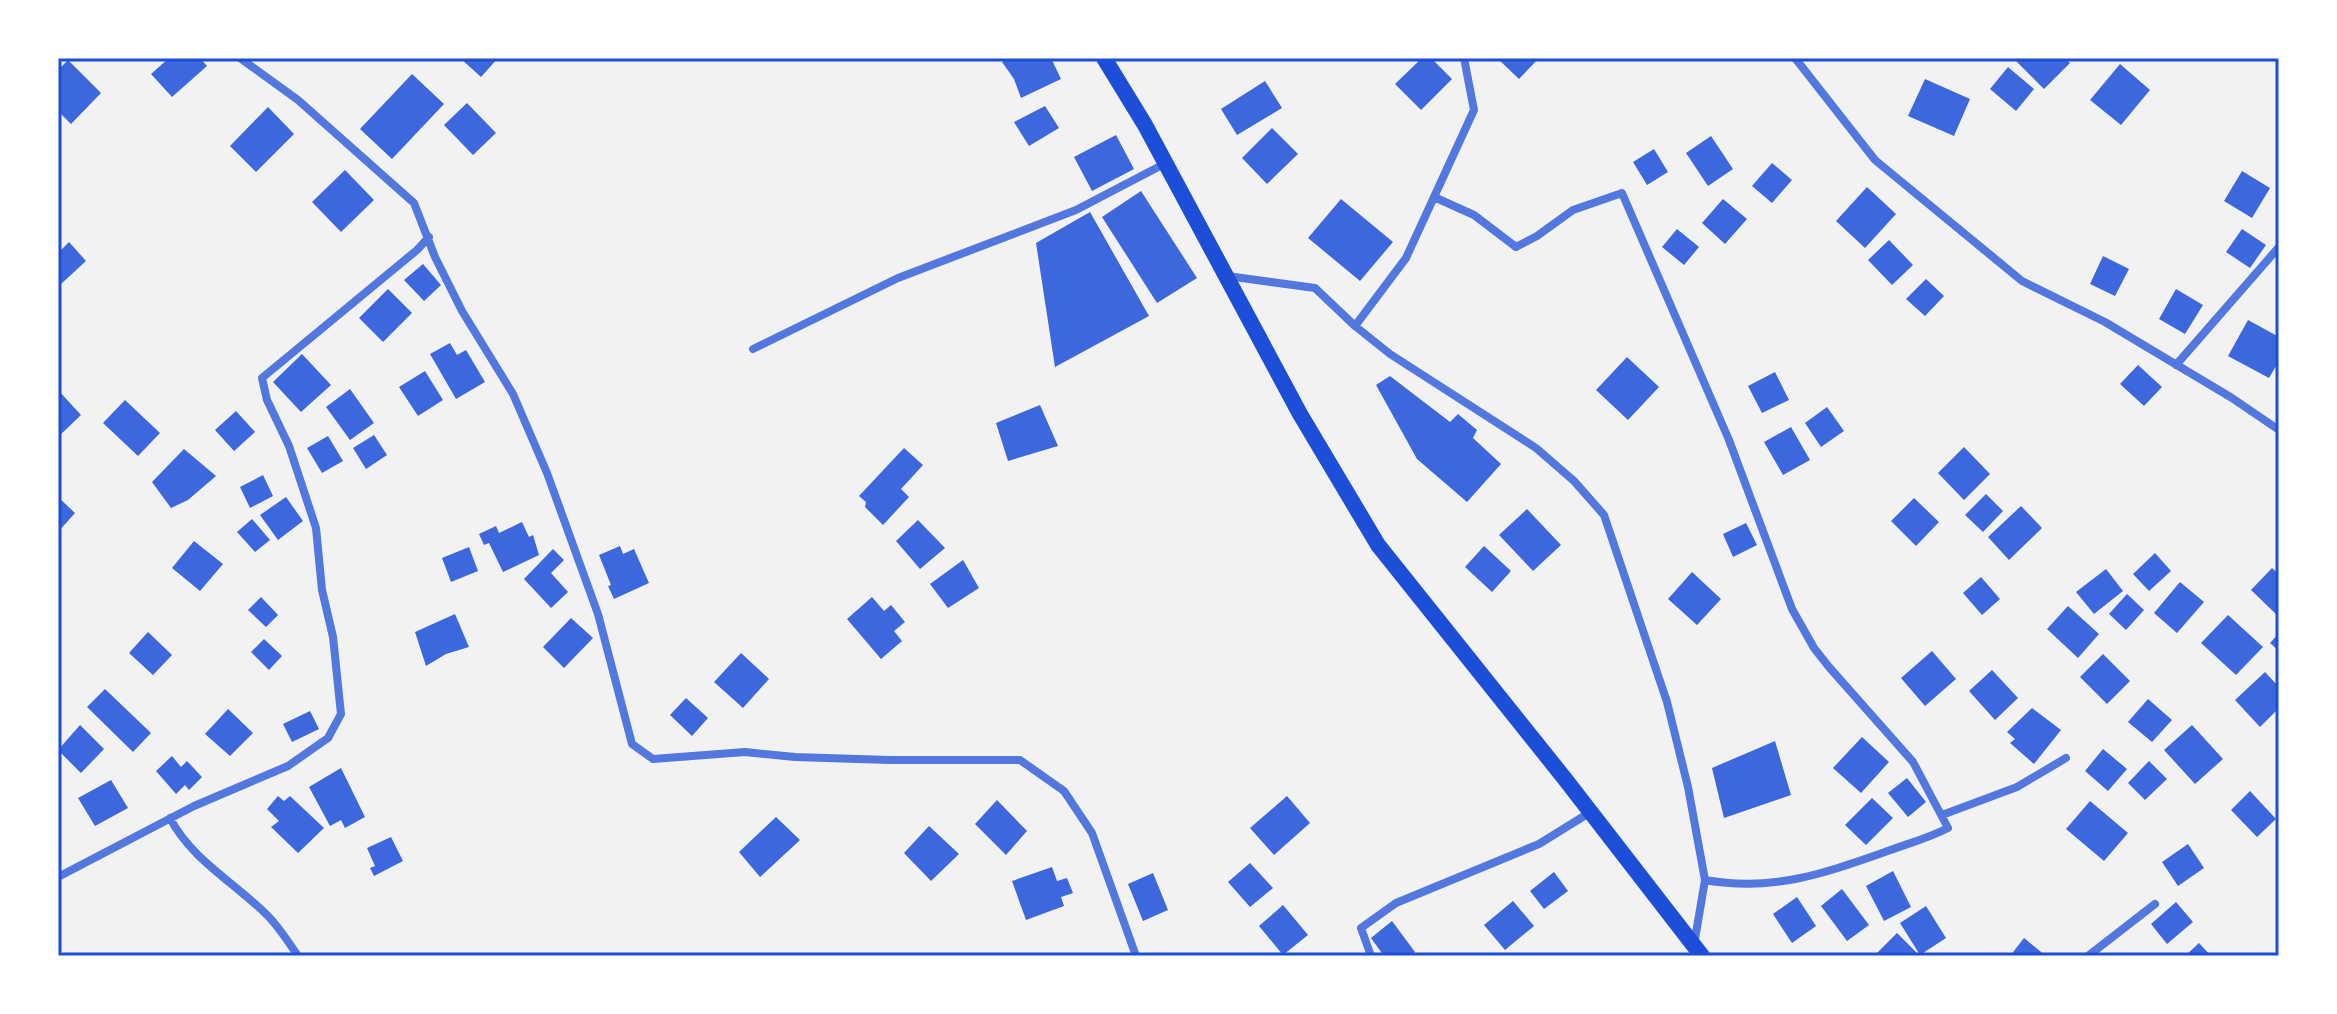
<svg xmlns="http://www.w3.org/2000/svg" width="2337" height="1014" viewBox="0 0 2337 1014" font-family="'IBM Plex Serif',serif">
  <style>
    .building { fill: #3d67dc }
    .lines { fill: none; stroke-linecap: round; stroke-linejoin: round }
    .minor { stroke: #5277de; stroke-width: 8 }
    .trunk { stroke: #1d4ed8; stroke-width: 16 }
    .neatline { fill: none; stroke: #1d4ed8; stroke-width: 3 }
  </style>
  <rect width="100%" height="100%" fill="#f2f2f2"/>
  <path class="building" d="M169,58H200L207,66L172,97L151,74Z
    M460,58H498L481,77Z
    M1011,58H1051L1061,79L1021,98L1014,79L1002,62Z
    M1422,58H1431L1452,79L1421,110L1395,84Z
    M1497,58H1539L1519,79Z
    M2019,58H2064L2070,63L2044,89L2016,61Z
    M68,60L101,93L71,124L58,111V70Z
    M2120,64L2150,90L2121,125L2090,100Z
    M2008,67L2034,89L2016,111L1990,89Z
    M412,74L444,104L392,159L360,129Z
    M1925,79L1970,99L1954,136L1908,116Z
    M1265,81L1282,108L1237,135L1221,109Z
    M467,103L496,133L473,155L444,125Z
    M1045,106L1059,128L1029,146L1014,122Z
    M268,107L294,134L256,172L230,146Z
    M1272,128L1298,154L1267,184L1242,158Z
    M1116,135L1134,169L1092,191L1074,157Z
    M1711,136L1733,169L1708,186L1686,153Z
    M1654,149L1668,172L1647,185L1633,162Z
    M1772,163L1792,180L1772,203L1752,186Z
    M345,170L374,200L341,232L312,202Z
    M2242,171L2270,188L2252,218L2224,201Z
    M1867,187L1896,214L1865,248L1836,221Z
    M1141,191L1197,278L1157,303L1102,217Z
    M1341,199L1393,242L1360,281L1308,238Z
    M1723,199L1747,219L1725,244L1702,223Z
    M1090,212L1149,316L1055,367L1036,243Z
    M1677,229L1699,247L1684,265L1662,247Z
    M2242,229L2266,245L2250,268L2226,252Z
    M1889,240L1913,265L1892,285L1868,260Z
    M69,242L86,261L61,284L58,281V253Z
    M2103,256L2129,269L2115,296L2090,284Z
    M423,264L441,285L424,301L404,280Z
    M1926,279L1944,296L1925,316L1906,299Z
    M388,289L412,313L383,342L359,318Z
    M2176,289L2203,305L2185,334L2159,319Z
    M2248,320L2279,337V361L2269,378L2228,356Z
    M450,343L457,355L466,350L485,382L456,399L430,354Z
    M302,354L331,385L301,412L273,382Z
    M1627,357L1659,387L1628,420L1596,390Z
    M2138,365L2162,387L2144,406L2120,384Z
    M425,371L443,400L418,416L399,387Z
    M1775,372L1789,400L1762,413L1748,386Z
    M1390,376L1450,422L1458,414L1477,430L1473,438L1501,464L1467,502L1417,459L1376,385Z
    M350,389L374,423L350,440L326,407Z
    M58,390L81,415L58,437Z
    M125,400L160,433L138,456L103,423Z
    M1040,405L1058,446L1008,461L996,423Z
    M1827,407L1844,431L1821,447L1805,423Z
    M236,411L255,432L234,451L215,430Z
    M1791,427L1810,460L1783,475L1764,442Z
    M374,435L387,455L366,469L353,448Z
    M328,436L343,461L322,473L307,448Z
    M1964,447L1990,474L1964,500L1938,473Z
    M904,448L923,465L901,489L909,497L883,525L865,507L866,502L859,496Z
    M184,449L216,476L188,500L171,508L152,482Z
    M263,475L273,496L250,508L240,487Z
    M1986,494L2003,511L1983,532L1965,515Z
    M58,497L75,513L58,532Z
    M286,497L303,521L278,540L260,515Z
    M1914,498L1939,522L1916,546L1891,521Z
    M2021,506L2042,528L2009,560L1988,537Z
    M1527,509L1561,545L1533,571L1499,535Z
    M252,519L270,540L255,552L237,532Z
    M918,520L945,548L920,569L896,541Z
    M522,522L529,537L533,535L539,555L503,572L489,543L484,545L479,534L496,526L499,533Z
    M1746,523L1757,545L1733,557L1723,534Z
    M194,541L223,564L200,591L172,568Z
    M620,546L623,554L634,549L649,583L614,599L608,586L611,585L599,555Z
    M1484,546L1511,571L1492,592L1465,567Z
    M469,547L478,571L451,582L442,558Z
    M553,549L564,560L551,573L568,592L551,608L524,579Z
    M2155,553L2171,571L2149,591L2133,574Z
    M963,560L979,588L948,608L930,584Z
    M2272,568L2279,574V617L2251,590Z
    M2106,569L2123,591L2094,614L2076,592Z
    M1692,572L1721,599L1697,625L1668,599Z
    M1981,577L2000,599L1982,615L1963,593Z
    M2180,582L2204,602L2177,633L2154,613Z
    M2127,594L2144,610L2126,630L2109,614Z
    M261,597L278,615L266,627L248,610Z
    M872,597L884,611L891,605L905,622L894,631L902,641L881,659L847,619Z
    M2068,606L2099,634L2078,658L2047,629Z
    M455,614L469,647L446,654L426,666L415,632Z
    M2228,615L2263,647L2236,675L2201,643Z
    M571,618L593,638L564,668L543,647Z
    M148,632L172,655L153,675L129,653Z
    M2279,633V651L2270,643Z
    M264,639L282,656L269,670L251,652Z
    M1932,651L1956,679L1925,706L1901,678Z
    M741,653L769,679L743,708L714,682Z
    M2103,654L2130,681L2107,704L2080,677Z
    M1992,670L2018,698L1995,720L1969,691Z
    M2265,672L2279,687V708L2260,727L2235,700Z
    M105,689L151,733L133,752L87,707Z
    M686,698L708,718L692,736L670,715Z
    M2148,699L2172,720L2152,742L2128,722Z
    M2032,708L2061,730L2034,764L2010,743L2015,739L2007,732Z
    M228,709L253,733L230,756L205,734Z
    M310,711L319,729L292,742L283,724Z
    M80,725L104,749L81,773L58,750Z
    M2192,725L2223,759L2195,784L2164,750Z
    M1862,737L1889,762L1861,793L1833,768Z
    M1775,741L1791,795L1724,818L1712,768Z
    M2103,749L2127,769L2108,791L2085,771Z
    M172,756L181,767L187,761L202,777L189,790L185,785L176,794L156,771Z
    M2149,761L2167,779L2145,800L2128,783Z
    M341,768L365,817L345,828L341,820L330,826L309,787Z
    M1907,778L1926,802L1908,817L1888,793Z
    M111,780L128,808L95,826L78,798Z
    M2250,791L2276,819L2257,837L2231,810Z
    M278,796L284,801L290,796L324,828L298,853L271,827L279,821L267,809Z
    M1287,796L1310,823L1274,855L1250,828Z
    M1872,798L1893,818L1866,845L1845,825Z
    M997,800L1027,831L1006,855L975,824Z
    M2090,801L2128,833L2104,861L2066,829Z
    M776,817L800,840L760,877L739,852Z
    M929,826L959,854L931,881L904,853Z
    M391,837L403,861L374,876L370,868L375,866L367,848Z
    M2188,844L2204,868L2178,886L2162,862Z
    M1250,863L1273,888L1250,907L1228,882Z
    M1052,867L1057,881L1067,878L1073,893L1061,897L1064,906L1026,920L1012,881Z
    M1893,871L1911,907L1884,921L1866,886Z
    M1554,872L1568,891L1544,909L1530,891Z
    M1153,873L1168,910L1143,921L1128,884Z
    M1842,889L1869,925L1847,941L1821,906Z
    M1797,897L1816,926L1792,943L1773,914Z
    M1513,901L1534,926L1505,950L1484,925Z
    M2176,902L2193,922L2167,944L2151,924Z
    M1283,905L1308,935L1283,955L1259,926Z
    M1926,906L1946,938L1920,955L1900,923Z
    M1392,921L1415,952L1410,956H1384L1371,938Z
    M1897,933L1919,955L1921,956H1874Z
    M2024,938L2046,956H2010Z
    M2199,943L2211,956H2185Z"/>
  <g class="lines">
    <path class="minor" d="M240,58L298,100L414,203L435,257L462,311L513,394L547,473L598,614L632,744L653,759L745,752L795,757L889,760H1020L1064,791L1092,833L1136,956
      M1795,58L1875,160L2022,281L2105,322L2232,398L2279,430
      M1434,197L1474,215L1516,247L1537,236L1573,210L1622,193L1729,440L1792,609L1814,648L1829,667L1913,762L1948,828C1927,839 1906,844 1885,852C1822,874 1772,892 1705,880
      M1227,276L1315,288L1355,326L1406,258L1474,110L1464,58
      M1355,326L1390,354L1536,448L1574,481L1604,515L1667,702L1688,787L1705,880L1694,945
      M753,349L898,278L1076,210L1166,163
      M2176,365L2279,247
      M1942,815L2017,787L2066,758
      M170,818C191,859 235,883 267,915C279,927 289,943 298,956
      M58,877L194,806L288,766L328,738L341,714L333,637L322,590L316,528L289,446L267,400L262,378L417,250L429,237
      M1371,956L1361,928L1396,903L1539,844L1589,813
      M2088,956L2155,904"/>
    <path class="trunk" d="M1104,58L1145,125L1300,414L1378,545L1565,779L1702,956"/>
  </g>
  <rect width="2337" height="1014" fill="none" stroke="#ffffff" stroke-width="120"/>
  <rect x="60" y="60" width="2217" height="894" class="neatline"/>
</svg>
